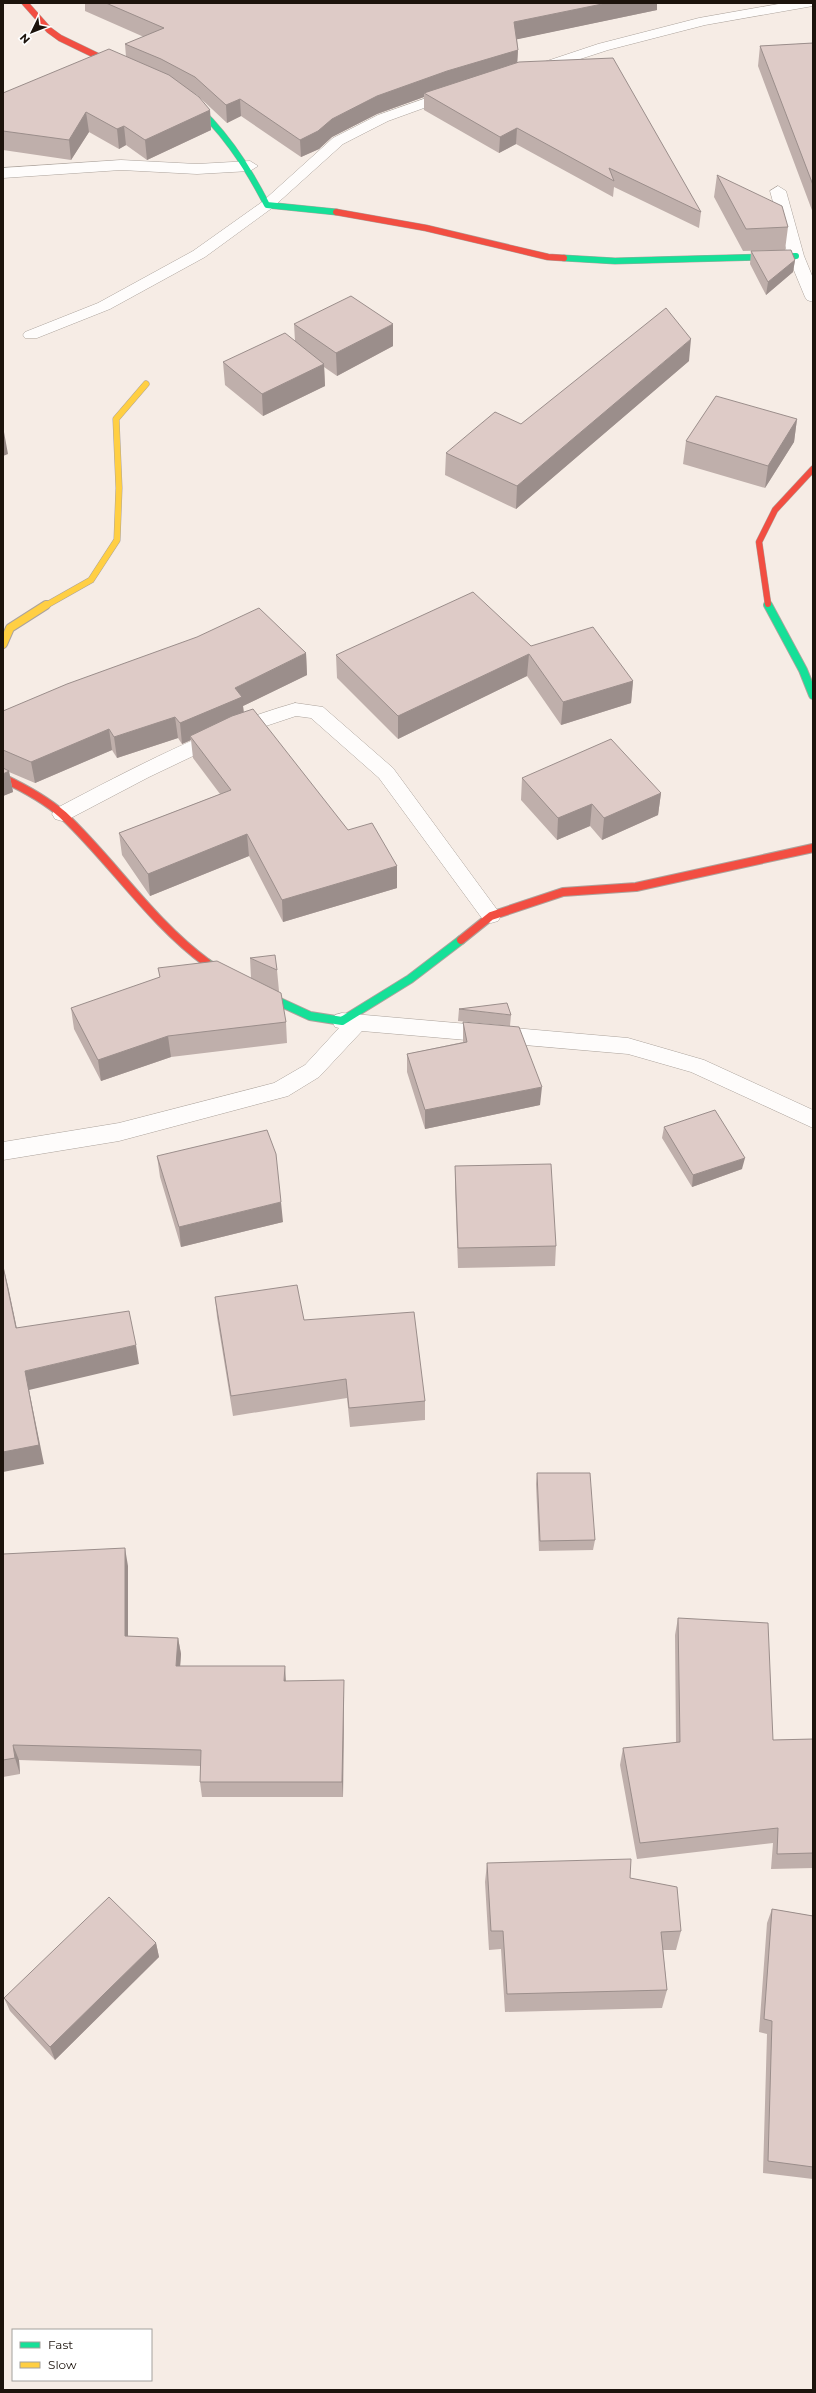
<svg xmlns="http://www.w3.org/2000/svg" width="816" height="2393" viewBox="0 0 816 2393" font-family="Montserrat,sans-serif">
  <style>
    .lines { fill: none; stroke-linecap: round; stroke-linejoin: round }
    .street-casing { stroke: #aca39c; stroke-width: 1 }
    .fast-far1-casing { stroke: #aca39c; stroke-width: 7 }
    .fast-casing { stroke: #aca39c; stroke-width: 10 }
    .slow-far1-casing { stroke: #aca39c; stroke-width: 7 }
    .slow-casing { stroke: #aca39c; stroke-width: 10 }
    .jam-far1-casing { stroke: #aca39c; stroke-width: 7 }
    .jam-casing { stroke: #aca39c; stroke-width: 10 }
    .street { fill: #fefcfb; fill-rule: evenodd }
    .fast-far1 { stroke: #16e098; stroke-width: 6 }
    .fast { stroke: #16e098; stroke-width: 8 }
    .slow-far1 { stroke: #ffcf43; stroke-width: 6 }
    .slow { stroke: #ffcf43; stroke-width: 8 }
    .jam-far1 { stroke: #f24e42; stroke-width: 6 }
    .jam { stroke: #f24e42; stroke-width: 8 }
    .wall { fill: #bfafab }
    .shaded-wall { fill: #9b8e8b }
    .building { fill: #decbc7; stroke: #9b8e8b }
  </style>
  <rect width="100%" height="100%" fill="#f6ece5"/>
  <g class="lines">
    <g class="street-casing">
      <path id="street" d="M784,3H813V6L705,25L608,50L534,74L527,70L529,67L598,44L699,18Z
        M452,89L459,93L457,96L388,121L343,144L272,208L205,257L110,309L37,338H25L23,335L25,332L98,303L193,251L262,202L333,138L378,115Z
        M121,160L197,164L250,161L258,166L250,171L197,174L121,170L3,178V168Z
        M778,186L786,191L804,256L813,278V302L807,300L805,297L788,256L770,191Z
        M295,703L323,707L393,768L498,911L501,916L498,921L491,923L484,921L379,778L311,718L296,716L233,737L149,777L69,819L62,821L55,819L52,814L55,809C133,768 210,727 295,703Z
        M342,1013L628,1038L704,1060L813,1110V1128L691,1072L628,1054L362,1031L319,1077L288,1096L119,1141L3,1160V1142L119,1123L274,1083L305,1065L339,1028L335,1027L332,1021L335,1015Z"/>
    </g>
    <g class="fast-far1-casing">
      <path id="fast-far1" d="M187,98C222,128 246,164 267,205L336,212
        M564,258L615,261L796,256
        M768,604L769,606"/>
    </g>
    <g class="fast-casing">
      <path id="fast" d="M768,605L803,670L813,695
        M207,963L232,980L310,1016L342,1021L410,979L461,940"/>
    </g>
    <g class="slow-far1-casing">
      <path id="slow-far1" d="M45,606L91,580L117,540L119,488L116,419L146,384"/>
    </g>
    <g class="slow-casing">
      <path id="slow" d="M3,644L10,628L46,605"/>
    </g>
    <g class="jam-far1-casing">
      <path id="jam-far1" d="M25,3L49,30L60,38L120,67
        M336,212L426,228L548,257L564,258
        M768,604L759,542L775,510L813,469"/>
    </g>
    <g class="jam-casing">
      <path id="jam" d="M3,778C24,788 45,799 63,815C113,862 151,922 207,963
        M461,940L491,916L563,892L636,887L813,848"/>
    </g>
    <use href="#street" class="street"/>
    <use href="#fast-far1" class="fast-far1"/>
    <use href="#fast" class="fast"/>
    <use href="#slow-far1" class="slow-far1"/>
    <use href="#slow" class="slow"/>
    <use href="#jam-far1" class="jam-far1"/>
    <use href="#jam" class="jam"/>
  </g>
  <path class="wall" d="M85,3H657V10L517,39L518,50L517,63L701,212L699,228L614,187L613,197L516,144L499,153L424,110V97L377,114L332,137L319,149L301,157L241,116L227,123L197,95L193,93L210,110L211,130L147,160L126,145L119,149L89,132L71,160L3,150V93L126,57L125,44L144,37L85,11Z
    M813,43V213L758,66L760,46Z
    M717,175L788,227L785,250L743,251L714,197Z
    M751,251L795,260L793,272L766,295L750,264Z
    M294,324L393,346L337,376L324,367L325,386L263,416L225,385L223,362L295,341Z
    M689,361L516,509L445,475L446,453Z
    M797,419L794,442L765,488L683,464L686,441Z
    M531,646L633,681L631,703L561,725L527,676L398,739L337,678L336,655Z
    M306,653L307,675L243,706L244,712L348,830L397,866V888L283,922L249,856L150,896L122,855L119,833L220,794L193,758L191,740L182,744L178,738L117,758L112,750L35,783L9,772L13,792L3,796V711Z
    M522,778L661,793L658,815L602,840L590,826L557,840L521,800Z
    M250,958L277,970L279,991L286,1022L287,1043L171,1057L101,1081L74,1029L71,1008L251,978Z
    M459,1009L511,1015L510,1026L458,1021Z
    M463,1022L540,1105L425,1129L407,1072V1054L463,1042Z
    M664,1127L742,1169L692,1187L662,1138Z
    M157,1156L283,1222L181,1247L160,1177Z
    M455,1166L556,1246L555,1266L458,1268L455,1186Z
    M215,1297L304,1320L425,1401V1420L350,1427L347,1398L233,1416L217,1317Z
    M537,1473L595,1540L593,1550L539,1551L536,1484Z
    M3,1554L128,1566V1637L178,1638L181,1654L180,1666L286,1681L344,1697L343,1797H202L200,1782L201,1766L19,1760L20,1774L3,1777Z
    M678,1618L773,1740L813,1739V1868L771,1869L773,1843L637,1859L620,1765L623,1748L676,1743L675,1635Z
    M487,1863L630,1878L681,1931L676,1950H663L667,1990L662,2008L505,2012L501,1949L489,1950L485,1882Z
    M772,1909L813,1916V2179L763,2173L767,2034L759,2032L767,1923Z
    M156,1943L159,1957L55,2060L10,2011L4,1998Z"/>
  <path class="shaded-wall" d="M607,3H657V10L514,40V22Z
    M518,50L517,67L424,93V97L377,114L332,137L319,149L301,157L300,140L332,119L377,96L447,71Z
    M240,99L241,116L227,123L226,105Z
    M210,110L211,130L147,160L145,140Z
    M86,112L89,132L71,160L69,140Z
    M124,126L126,145L119,149L117,129Z
    M517,128L516,144L499,153L500,137Z
    M795,260L793,272L766,295L768,282Z
    M393,324V346L337,376L336,353Z
    M691,339L689,361L516,509L517,486Z
    M324,364L325,386L263,416L262,394Z
    M797,419L794,442L765,488L768,466Z
    M3,432H4L8,454L3,456Z
    M306,653L307,675L243,706L244,718L190,736L191,740L182,744L180,723L235,688Z
    M529,654L527,676L398,739V716Z
    M633,681L631,703L561,725L563,702Z
    M175,717L178,738L117,758L114,737Z
    M109,729L112,750L35,783L31,762Z
    M9,771L13,792L3,796V774Z
    M661,793L658,815L602,840L604,818Z
    M592,804L590,826L557,840L558,818Z
    M247,834L249,856L150,896L148,874Z
    M397,866V888L283,922L282,900Z
    M168,1036L171,1057L101,1081L98,1060Z
    M542,1087L540,1105L425,1129V1110Z
    M745,1158L742,1169L692,1187L693,1175Z
    M281,1202L283,1222L181,1247L179,1227Z
    M3,1266L8,1286L21,1348L16,1328Z
    M136,1345L139,1364L29,1390L44,1464L3,1472V1452L25,1371Z
    M125,1548L128,1566V1653L125,1636Z
    M178,1638L181,1654L179,1682L176,1666Z
    M285,1666L286,1683L284,1681Z
    M344,1680V1697L343,1797L342,1782Z
    M13,1745L19,1760L20,1774L15,1758Z
    M156,1943L159,1957L55,2060L50,2047Z"/>
  <path class="building" d="M106,3H607L514,22L518,50L447,71L377,96L332,119L318,131L300,140L240,99L226,105L195,77L161,59L125,44L164,28Z
    M813,43V185L760,46Z
    M109,49L169,75L199,97L210,110L145,140L124,126L117,129L86,112L69,140L3,131V93Z
    M613,58L701,212L609,168L614,181L517,128L500,137L424,93L519,62Z
    M717,175L782,206L788,227L746,229Z
    M791,250L795,260L768,282L751,251Z
    M351,296L393,324L336,353L294,324Z
    M666,308L691,339L517,486L446,453L495,412L521,424Z
    M285,333L324,364L262,394L223,362Z
    M716,396L797,419L768,466L686,441Z
    M473,592L531,646L593,627L633,681L563,702L529,654L398,716L336,655Z
    M259,608L306,653L235,688L242,697L180,723L175,717L114,737L109,729L31,762L3,750V711L67,684L197,637Z
    M253,709L348,830L372,823L397,866L282,900L247,834L148,874L119,833L231,790L190,736L232,716Z
    M611,739L661,793L604,818L592,804L558,818L522,778Z
    M3,768L9,771L3,774Z
    M275,955L277,970L250,958Z
    M217,961L281,993L286,1022L168,1036L98,1060L71,1008L160,977L158,968Z
    M507,1003L511,1015L459,1009Z
    M463,1022L519,1027L542,1087L425,1110L407,1054L467,1042Z
    M715,1110L745,1158L693,1175L664,1127Z
    M267,1130L276,1154L281,1202L179,1227L157,1156Z
    M551,1164L556,1246L458,1248L455,1166Z
    M3,1266L16,1328L129,1311L136,1345L25,1371L39,1445L3,1452Z
    M297,1285L304,1320L414,1312L425,1401L349,1408L346,1379L231,1396L215,1297Z
    M537,1473H590L595,1540L540,1541Z
    M125,1548V1636L178,1638L176,1666H285L284,1681L344,1680L342,1782H200L201,1750L13,1745L15,1758L3,1760V1554Z
    M678,1618L768,1623L773,1740L813,1739V1853L777,1854L778,1828L640,1843L623,1748L680,1742Z
    M631,1859L630,1878L677,1887L681,1931L661,1932L667,1990L507,1994L503,1931H491L487,1863Z
    M109,1897L156,1943L50,2047L4,1998Z
    M772,1909L813,1916V2167L768,2161L772,2021L764,2019Z"/>
  <rect width="816" height="2393" fill="none" stroke="#1c130c" stroke-width="8"/>
  <rect x="12" y="2329" width="140" height="52" fill="#ffffff" stroke="#a4a19e"/>
  <rect x="20" y="2342" width="20" height="6" fill="#16e098" stroke="#a4a19e"/>
  <text x="48" y="2349" font-size="12" fill="#1c130c">Fast</text>
  <rect x="20" y="2362" width="20" height="6" fill="#ffcf43" stroke="#a4a19e"/>
  <text x="48" y="2369" font-size="12" fill="#1c130c">Slow</text>
  <g transform="translate(32 32) rotate(227)" stroke="#ffffff" stroke-width="3" paint-order="stroke">
  <path d="M0-3L7 15L0 10L-7 15Z" fill="#1c130c"/>
  <text y="-6" font-size="11" font-weight="bold" text-anchor="middle" fill="#1c130c">N</text>
  </g>
</svg>
